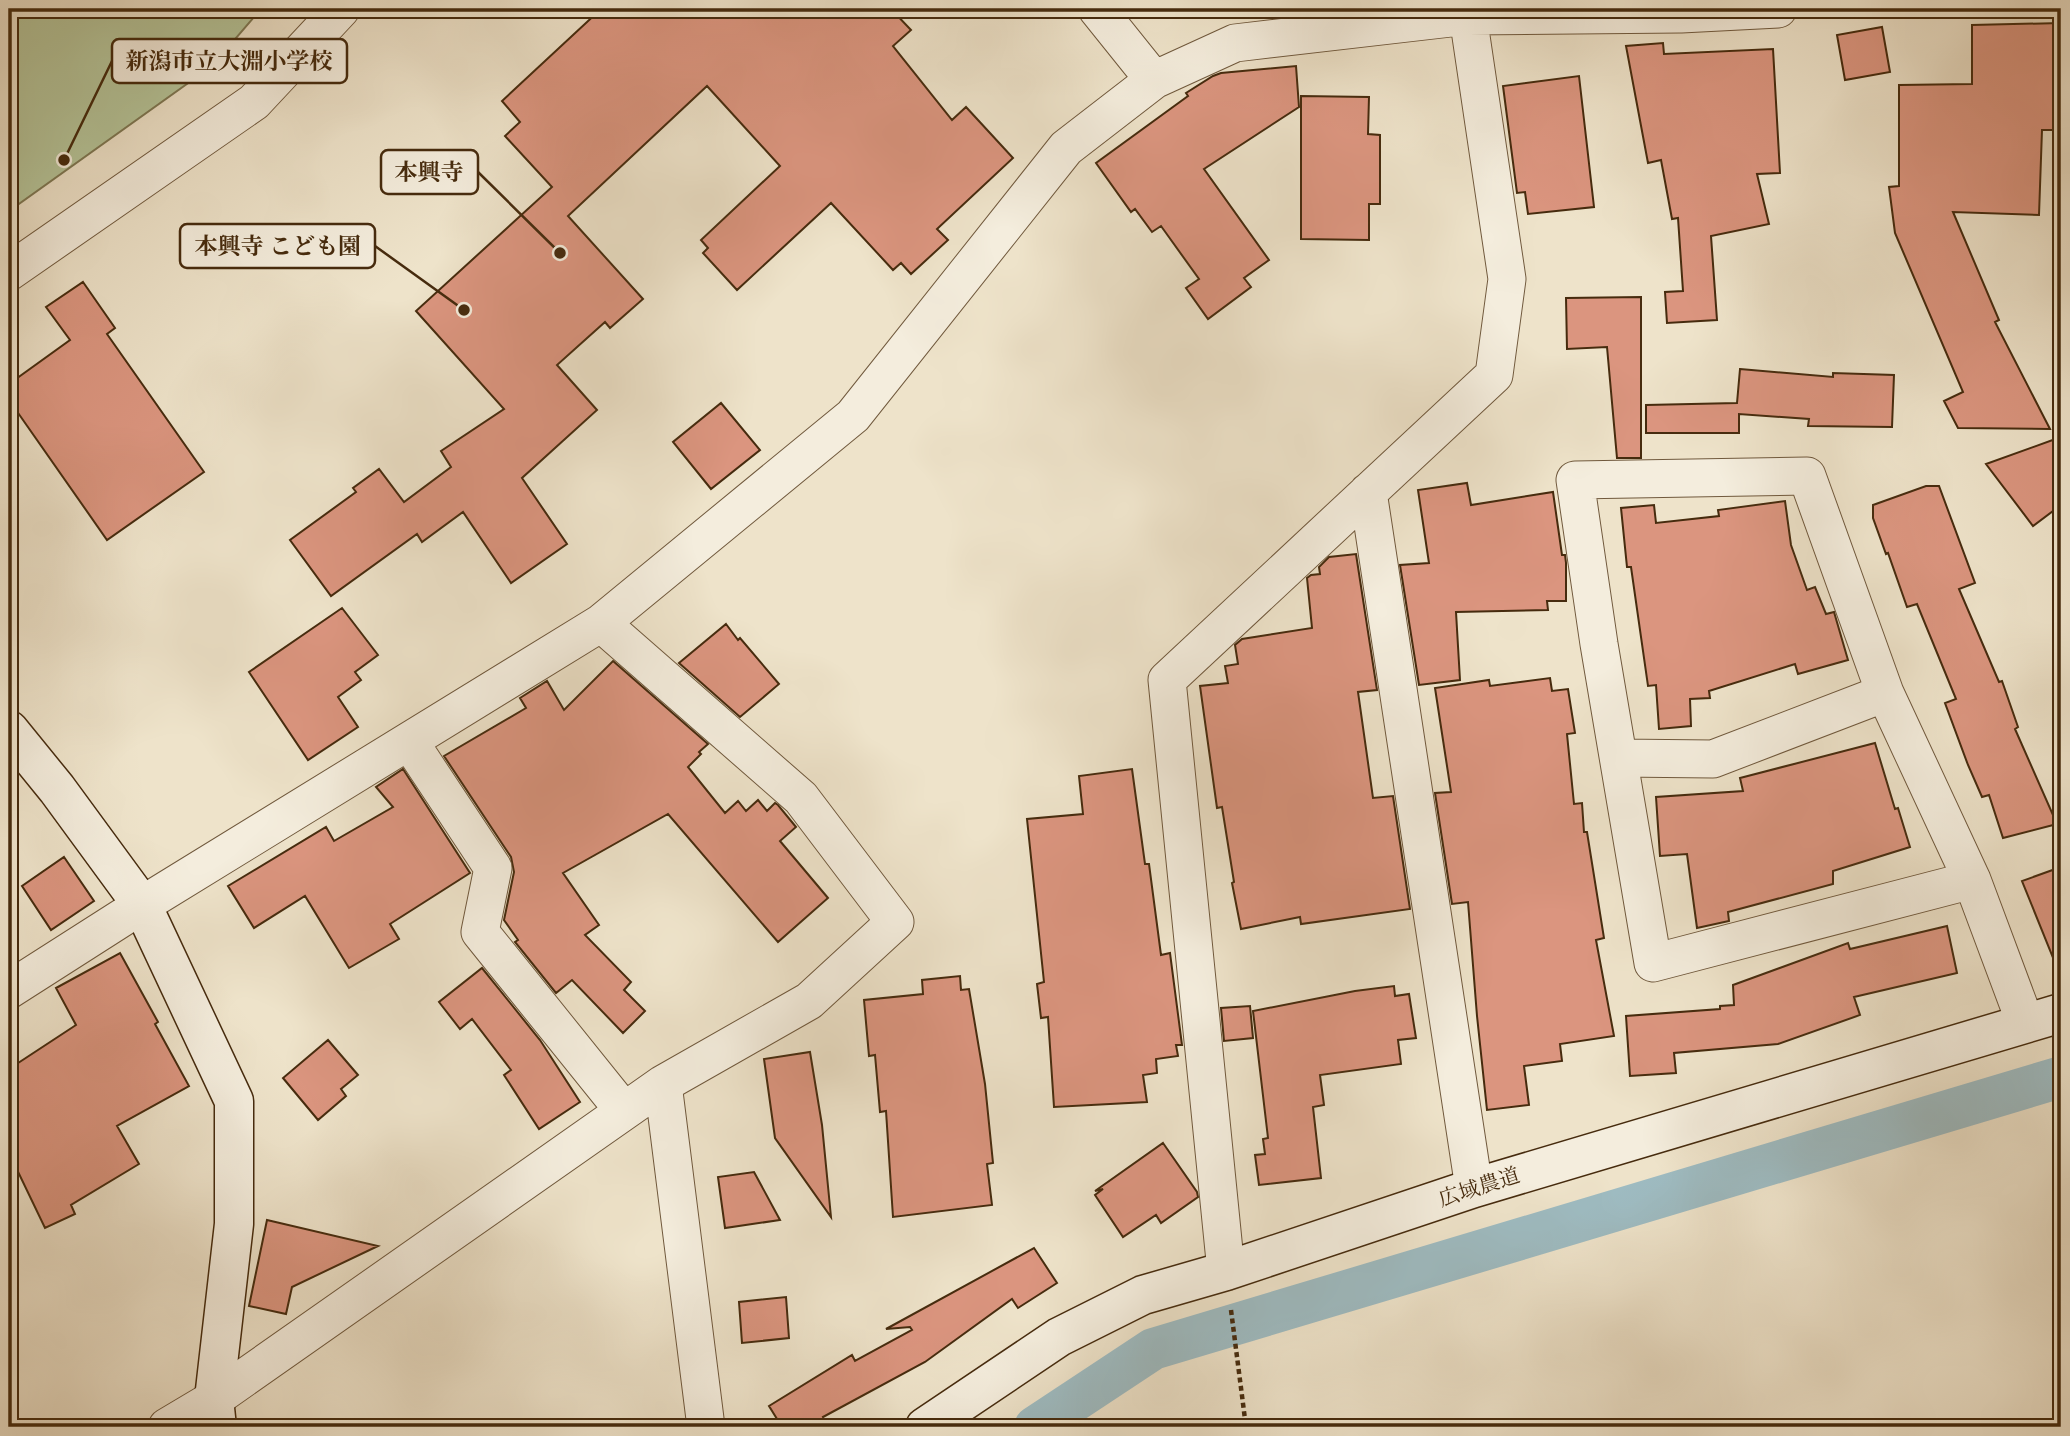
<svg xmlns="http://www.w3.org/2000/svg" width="2070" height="1436" viewBox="0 0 2070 1436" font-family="'Libre Caslon Text','Noto Serif JP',serif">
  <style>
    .green { fill: #b5c499; stroke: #7e7854; stroke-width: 2 }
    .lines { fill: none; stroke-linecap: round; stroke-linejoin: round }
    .canal { stroke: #9ebbc1; stroke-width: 42 }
    .building { fill: #db957f; stroke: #462b0e; stroke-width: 2 }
    .street-casing { stroke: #70593d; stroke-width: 39 }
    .secondary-casing { stroke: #462b0e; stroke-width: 41 }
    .path { stroke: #462b0e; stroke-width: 4.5; stroke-dasharray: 5 3.5; stroke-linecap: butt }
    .street { stroke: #f4eddd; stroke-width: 37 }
    .secondary { stroke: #f4eddd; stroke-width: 38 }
    .labels { text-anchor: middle; stroke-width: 5; stroke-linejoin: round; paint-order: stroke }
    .street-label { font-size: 21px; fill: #462b0e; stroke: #f4eddd }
    .leader { fill: none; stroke: #462b0e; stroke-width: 2.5 }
    .callout-dot { fill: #462b0e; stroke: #f4eddd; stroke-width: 2.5 }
    .callout { fill: #f4eddd; stroke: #462b0e; stroke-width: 2.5 }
    .callout-label { font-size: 23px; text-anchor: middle; font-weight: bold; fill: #462b0e }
  </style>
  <rect width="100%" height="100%" fill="#eee3ca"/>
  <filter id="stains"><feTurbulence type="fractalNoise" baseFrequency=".00286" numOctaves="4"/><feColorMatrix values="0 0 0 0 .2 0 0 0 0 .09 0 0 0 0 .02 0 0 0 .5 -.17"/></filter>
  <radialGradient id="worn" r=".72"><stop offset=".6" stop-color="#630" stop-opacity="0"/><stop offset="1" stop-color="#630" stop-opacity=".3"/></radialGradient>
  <path class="green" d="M9,9H261L212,66L9,211Z"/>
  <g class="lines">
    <path class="canal" d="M1035,1427L1153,1349L2061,1077"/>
  </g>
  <path class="building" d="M601,9H891L911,30L893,46L952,120L966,107L1013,158L937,229L948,240L911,274L901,263L893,270L831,203L737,290L703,253L708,248L701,240L780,166L707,86L568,216L643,299L610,328L605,322L557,365L597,410L522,478L567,544L511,583L463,512L422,542L417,534L331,596L290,540L356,492L353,488L379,469L404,502L451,467L441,451L504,409L416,311L552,187L505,136L520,122L502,101Z
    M2061,23V63H2056L2054,130H2042L2039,215L1953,212L1999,320L1995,322L2050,429L1958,428L1944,401L1963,392L1895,233L1889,187L1899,186V85L1972,84V25Z
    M1882,27L1890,72L1845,80L1837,35Z
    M1663,43L1664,54L1773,49L1780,173L1757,174L1769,224L1711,236L1717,320L1667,323L1665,292L1683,291L1678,218L1672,219L1661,160L1648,163L1626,46Z
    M1296,66L1299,107L1204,169L1269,260L1244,278L1251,287L1208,319L1186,288L1199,279L1161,226L1152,232L1135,209L1131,212L1096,163L1188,96L1186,93L1213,76L1221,73Z
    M1579,76L1594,207L1528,214L1525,192L1517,193L1503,86Z
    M1301,96L1369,97L1368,134L1380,135V204H1369V240L1301,239Z
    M83,282L115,328L107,334L204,472L107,540L9,400V384L70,340L46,307Z
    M1641,297V458H1617L1607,347L1567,349L1566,298Z
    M1740,369L1833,377V373L1894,375L1892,427L1808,426L1809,419L1739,414V433H1646V405L1737,403Z
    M721,403L760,450L711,489L673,442Z
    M2061,437V505L2033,526L1986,464Z
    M1467,483L1471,505L1553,492L1562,555H1565L1566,563V601H1547L1548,610L1456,612L1460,680L1419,685L1400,565L1429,563L1418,490Z
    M1926,486H1939L1975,583L1959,589L1999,682L2002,681L2018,727L2015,729L2057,824L2003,838L1989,795L1982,797L1968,765L1945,703L1956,699L1917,604L1907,607L1888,553L1886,554L1873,518V505Z
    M1785,501L1791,545L1807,590L1815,587L1826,614L1834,612L1848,660L1798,674L1795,664L1709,691L1710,698L1690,699L1691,726L1659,729L1656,685L1648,686L1631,567H1627L1621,508L1654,505L1656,523L1719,516L1718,510Z
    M1356,554L1377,690L1358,692L1373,798L1393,796L1410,909L1301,924L1300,917L1241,929L1232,883L1234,882L1222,807L1217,808L1200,686L1228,683L1225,666L1238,664L1235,645L1242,639L1312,628L1307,578L1311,575L1320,574L1319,567L1329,557Z
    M342,608L378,655L355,672L361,680L338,697L358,727L308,760L249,672Z
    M726,624L738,640L740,638L779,684L740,717L679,663Z
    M613,661L708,744L699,752L701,754L688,767L725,813L738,801L746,811L758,800L767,811L775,803L778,805L796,827L780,841L828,898L778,942L668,814L563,873L599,925L585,935L631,982L624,990L645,1011L623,1033L572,980L556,993L515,942L518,940L504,920L514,872L511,857L444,756L526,708L520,698L547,681L564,710Z
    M1550,678L1552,691L1568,689L1575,733L1567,734L1574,804L1582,803L1584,832H1587L1604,938L1596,940L1614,1036L1560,1044L1562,1061L1524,1066L1529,1105L1487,1110L1477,1016L1468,902L1452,904L1435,793L1451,792L1435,688L1489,680L1490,686Z
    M1875,743L1895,809L1898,808L1910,847L1833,871V884L1728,912L1729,921L1697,928L1687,854L1660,856L1656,797L1743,791L1740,778Z
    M403,769L470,873L390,924L399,939L349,968L305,896L254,928L228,886L326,827L334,841L393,807L376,787Z
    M1132,769L1145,864H1149L1161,955L1170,953L1182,1045H1176L1178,1056L1156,1059L1157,1073L1143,1075L1147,1102L1054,1107L1048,1017L1041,1018L1037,984L1044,982L1027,819L1083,814L1079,776Z
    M64,857L94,901L51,930L22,886Z
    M2061,867V975H2060L2022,881Z
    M1947,926L1957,973L1854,997L1860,1015L1778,1044L1674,1053L1676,1073L1630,1076L1626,1016L1720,1009V1006L1734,1005L1733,985L1848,943L1850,949Z
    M120,953L158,1022L155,1024L189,1086L117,1126L139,1164L71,1205L75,1214L45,1228L9,1153V1069L76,1025L56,988Z
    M482,968L540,1040L580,1102L539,1129L504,1075L511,1070L472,1019L460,1029L439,1002Z
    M960,976L961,990L969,989L985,1084L993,1163L987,1164L992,1205L893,1217L886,1111L880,1112L875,1055L869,1056L864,1000L923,994L922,980Z
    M1394,986L1395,996L1409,994L1416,1038L1398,1040L1401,1064L1320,1075L1324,1105L1313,1107L1321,1178L1259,1185L1255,1155L1265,1154L1263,1139L1268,1138L1253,1011L1355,991Z
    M1250,1006L1253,1038L1224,1041L1221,1008Z
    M328,1040L358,1075L341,1089L346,1096L318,1120L283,1078Z
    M810,1052L822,1125L831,1217L775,1138L764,1059Z
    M1163,1143L1197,1192L1198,1197L1161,1223L1156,1215L1123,1237L1095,1195L1103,1189L1095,1191Z
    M754,1172L780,1220L725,1228L718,1177Z
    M267,1220L378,1246L292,1287L286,1314L249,1306Z
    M1034,1248L1057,1283L1018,1308L1012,1299L925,1362L823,1417L829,1427H782L769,1406L852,1355L855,1361L912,1330L910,1327L886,1329Z
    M786,1297L789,1338L742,1343L739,1302Z"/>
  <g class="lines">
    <g class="street-casing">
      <path id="street" d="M1097,9L1154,80
        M9,272L254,102L341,9
        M1368,492L1474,1188
        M409,741L493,868L480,932L624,1111
        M1619,758L1713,759L1885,693
        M1972,880L1653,963L1599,644L1575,480L1807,476L1885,693L1972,880L2025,1022
        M9,990L142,905L601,623L853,416L1066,148L1154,80L1235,43L1468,16L1681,14L1778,9
        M663,1084L706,1427
        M1226,1271L1167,680L1494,375L1507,279L1468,16
        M167,1427L214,1399L663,1084L809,1001L895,922L801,798L601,623"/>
    </g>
    <g class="secondary-casing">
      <path id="secondary" d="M9,730L57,789L142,905L234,1101V1224L214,1399L217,1427
        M925,1427L1059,1337L1143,1295L1226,1271L1474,1188L2061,1013"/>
    </g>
    <path class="path" d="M1231,1310L1246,1427"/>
    <use href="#street" class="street"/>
    <use href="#secondary" class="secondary"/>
  </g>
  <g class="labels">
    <g class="street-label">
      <text transform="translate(1479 1187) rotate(-18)" y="7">広域農道</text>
    </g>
  </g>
  <path class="leader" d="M64 160L112 61M560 253L478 172M464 310L375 246"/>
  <g class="callout-dot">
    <circle cx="64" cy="160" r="7"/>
    <circle cx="560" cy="253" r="7"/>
    <circle cx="464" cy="310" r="7"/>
  </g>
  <g class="callout">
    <rect x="112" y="39" width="235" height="44" rx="7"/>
    <rect x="381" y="150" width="97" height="44" rx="7"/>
    <rect x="180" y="224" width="195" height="44" rx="7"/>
  </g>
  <g class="callout-label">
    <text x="229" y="69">新潟市立大淵小学校</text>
    <text x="429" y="180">本興寺</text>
    <text x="278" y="254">本興寺 こども園</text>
  </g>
  <rect width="2070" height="1436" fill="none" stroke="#eee3ca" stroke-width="35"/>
  <rect x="10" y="10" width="2049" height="1415" fill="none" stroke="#462b0e" stroke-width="3.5"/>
  <rect x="18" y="18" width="2035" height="1401" fill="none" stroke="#462b0e" stroke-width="2"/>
  <rect width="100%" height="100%" filter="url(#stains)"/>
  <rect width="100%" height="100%" fill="url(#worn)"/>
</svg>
